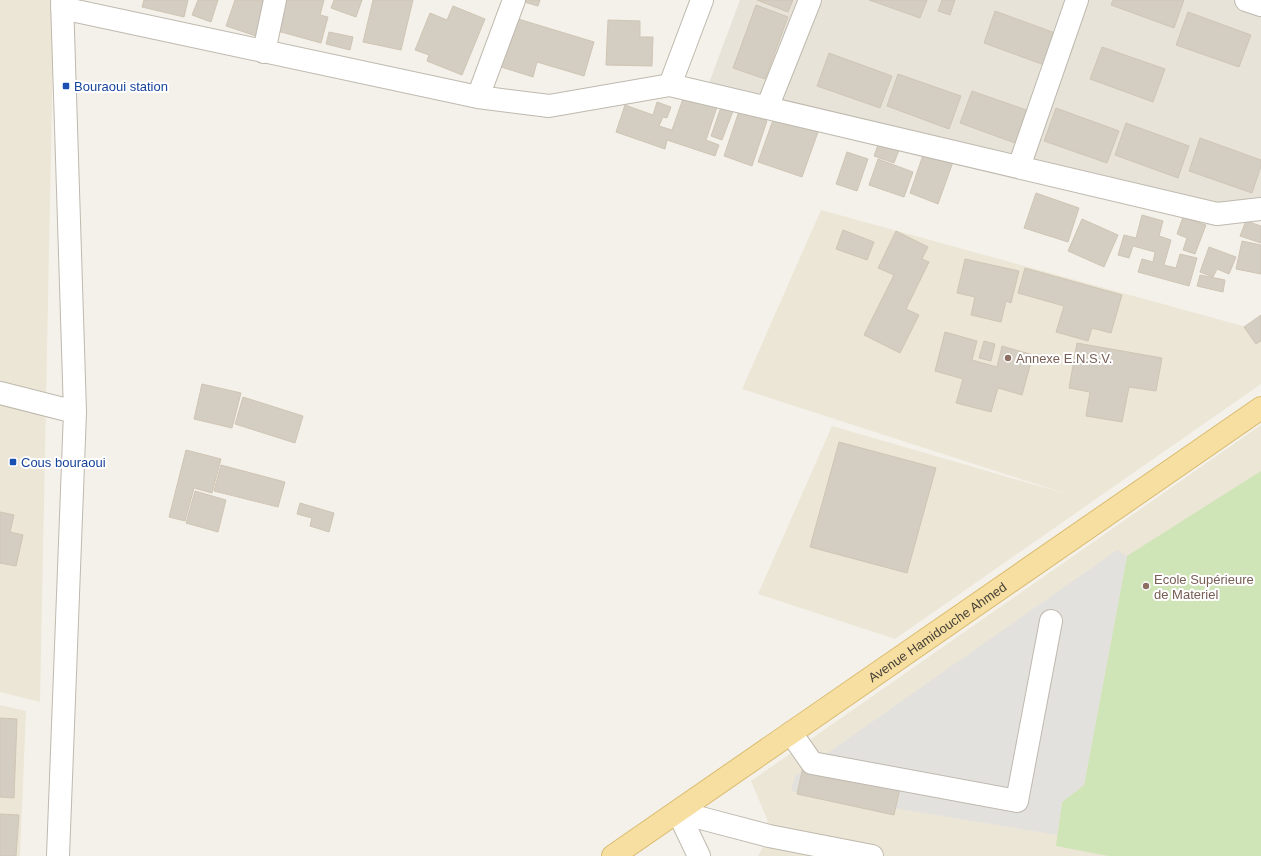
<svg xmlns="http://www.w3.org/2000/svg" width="1261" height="856" viewBox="0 0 1261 856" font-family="Arial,sans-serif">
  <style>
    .residential { fill: #e7e3d9 }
    .education { fill: #ece6d6 }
    .green { fill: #cfe4b7 }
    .parking { fill: #e3e1de }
    .building { fill: #d4cdc1; stroke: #cfc5b4 }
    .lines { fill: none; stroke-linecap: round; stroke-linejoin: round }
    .minor-casing { stroke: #bfb9ae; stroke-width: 24 }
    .major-casing { stroke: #dabc72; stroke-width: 24 }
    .minor { stroke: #fff; stroke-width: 22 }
    .major { stroke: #f6dfa1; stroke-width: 22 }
    .transit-dot { fill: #1a4fb4; stroke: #fff; stroke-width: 1.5 }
    .education-dot { fill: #8d6e63; stroke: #fff; stroke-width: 1.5 }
    .labels { text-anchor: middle; stroke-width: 4; stroke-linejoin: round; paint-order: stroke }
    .transit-label { font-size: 13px; fill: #164399; stroke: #fff; text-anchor: start }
    .education-label { font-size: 13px; fill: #785e54; stroke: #fff; text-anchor: start }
    .street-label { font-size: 13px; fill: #474239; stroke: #fff }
  </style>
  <rect width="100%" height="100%" fill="#f4f1ea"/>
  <path class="residential" d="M740,0H1233L1261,9V205L1235,206L709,83Z"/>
  <path class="education" d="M0,0H54L40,702L0,692Z
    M821,210L1261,331V384L895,639L758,594L832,426L1070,495L742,389Z
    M1261,425V856H758L769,836L767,819L751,781Z
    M0,705L26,711L20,856H0Z"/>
  <path class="green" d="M1261,471V856H1109L1056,846L1062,802L1084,785L1127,556Z"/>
  <path class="parking" d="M1117,550L1127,556L1084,785L1062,802L1057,835L791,791L795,776Z"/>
  <path class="building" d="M144,0H188L184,17L142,7Z
    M198,0H218L211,22L192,15Z
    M235,0H262L274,4L262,38L226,26Z
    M282,0H324L320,15L328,17L321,43L274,30Z
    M334,0H362L356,17L331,8Z
    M373,0H413L401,50L363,42Z
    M524,0H540L538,6L524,2Z
    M757,0H793L788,12Z
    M869,0H927L920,18Z
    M942,0H955L950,15L938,11Z
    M1113,0H1184L1174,28L1111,5Z
    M756,5L788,17L765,79L733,68Z
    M453,6L485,19L462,75L427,61L429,55L415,50L430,13L447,20Z
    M995,11L1058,34L1047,66L984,43Z
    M1188,12L1251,35L1239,67L1176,45Z
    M515,18L594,42L584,76L537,62L533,77L501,67Z
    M608,20L640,21V37H653L652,66L606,65Z
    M329,32L353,37L350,50L326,44Z
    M1102,47L1165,69L1153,102L1090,79Z
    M829,53L892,76L880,108L817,86Z
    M898,74L961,96L949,129L887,106Z
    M972,91L1035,113L1023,146L960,123Z
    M684,96L717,107L706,140L719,145L715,156L667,140L665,149L616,132L625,105L653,115L657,102L671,107L667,118L663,117L659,126L672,130Z
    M721,107L733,111L722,140L711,136Z
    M1056,108L1119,131L1107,163L1044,141Z
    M739,111L767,121L752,166L724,156Z
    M774,117L818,132L802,177L758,162Z
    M1126,123L1189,146L1178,178L1115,155Z
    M1200,138L1261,160V166L1252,193L1189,171Z
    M879,142L899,150L894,163L874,156Z
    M847,152L868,159L857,191L836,184Z
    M924,152L953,162L938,204L910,193Z
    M878,159L913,172L904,197L869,185Z
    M1036,193L1079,208L1068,242L1024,228Z
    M1142,215L1163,221L1159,236L1171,240L1164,265L1176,268L1180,254L1197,258L1189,286L1138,272L1142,259L1153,262L1155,252L1133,246L1129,258L1118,255L1124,235L1136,238Z
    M1183,217L1206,225L1195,254L1183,250L1187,238L1177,234Z
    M1082,219L1118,235L1104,267L1068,251Z
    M1246,221L1261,226V243L1240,236Z
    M843,230L874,242L867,260L836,249Z
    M896,231L928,247L922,259L929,262L906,309L919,315L900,353L864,335L894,275L878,268Z
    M1242,241L1261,245V274L1236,269Z
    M1209,247L1236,257L1229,274L1217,269L1213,277L1200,272Z
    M965,259L1019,271L1011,303L1006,301L1001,322L971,315L975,297L957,293Z
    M1025,268L1122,295L1111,333L1092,328L1088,341L1056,332L1064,306L1018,293Z
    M1200,275L1225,280L1223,292L1197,286Z
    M1261,315V341L1256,344L1244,327Z
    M945,332L977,341L972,360L997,367L1002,346L1033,355L1022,395L998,388L991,412L956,403L963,379L935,371Z
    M984,341L995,344L991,361L979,358Z
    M1077,343L1162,358L1156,391L1129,387L1122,422L1086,416L1090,392L1069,388Z
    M202,384L241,393L232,428L194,419Z
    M243,397L303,416L295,443L235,424Z
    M839,442L936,468L907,573L810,547Z
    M186,450L221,459L212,493L194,488L185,521L169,517Z
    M221,465L285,482L278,507L214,491Z
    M195,491L226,500L218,532L186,523Z
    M300,503L334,513L329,532L310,526L312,518L297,514Z
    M0,512L14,515L10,532L23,535L16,566L0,563Z
    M0,718L17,719L14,798L0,797Z
    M804,762L901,784L894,815L797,794Z
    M0,814L19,815L16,856H0Z"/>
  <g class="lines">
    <g class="minor-casing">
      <path id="minor" d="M1246,0L1261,5
        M62,8L478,97L549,106L670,85L1217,214L1261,209
        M264,52L275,0
        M670,85L702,0
        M478,97L514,0
        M767,108L810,0
        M1019,167L1077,0
        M0,393L75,412
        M791,733L812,763L1017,801L1051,621
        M678,812L769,836L872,856
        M678,812L699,856
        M58,856L75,412L62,0"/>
    </g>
    <g class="major-casing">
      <g id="major">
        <path id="s1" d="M613,856L1261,408"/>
      </g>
    </g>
    <use href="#minor" class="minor"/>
    <use href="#major" class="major"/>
  </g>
  <g class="transit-dot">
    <rect x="62" y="82" width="8" height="8" rx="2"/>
    <rect x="9" y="458" width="8" height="8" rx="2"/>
  </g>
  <g class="education-dot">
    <circle cx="1008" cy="358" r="4"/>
    <circle cx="1146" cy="586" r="4"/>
  </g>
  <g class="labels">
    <g class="transit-label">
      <text x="74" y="91">Bouraoui station</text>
      <text x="21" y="467">Cous bouraoui</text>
    </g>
    <g class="education-label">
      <text x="1016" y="363">Annexe E.N.S.V.</text>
      <text x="1154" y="584">Ecole Supérieure<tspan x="1154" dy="15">de Materiel</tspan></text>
    </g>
    <g class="street-label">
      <text dy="5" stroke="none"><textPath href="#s1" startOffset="394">Avenue Hamidouche Ahmed</textPath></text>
    </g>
  </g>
</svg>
